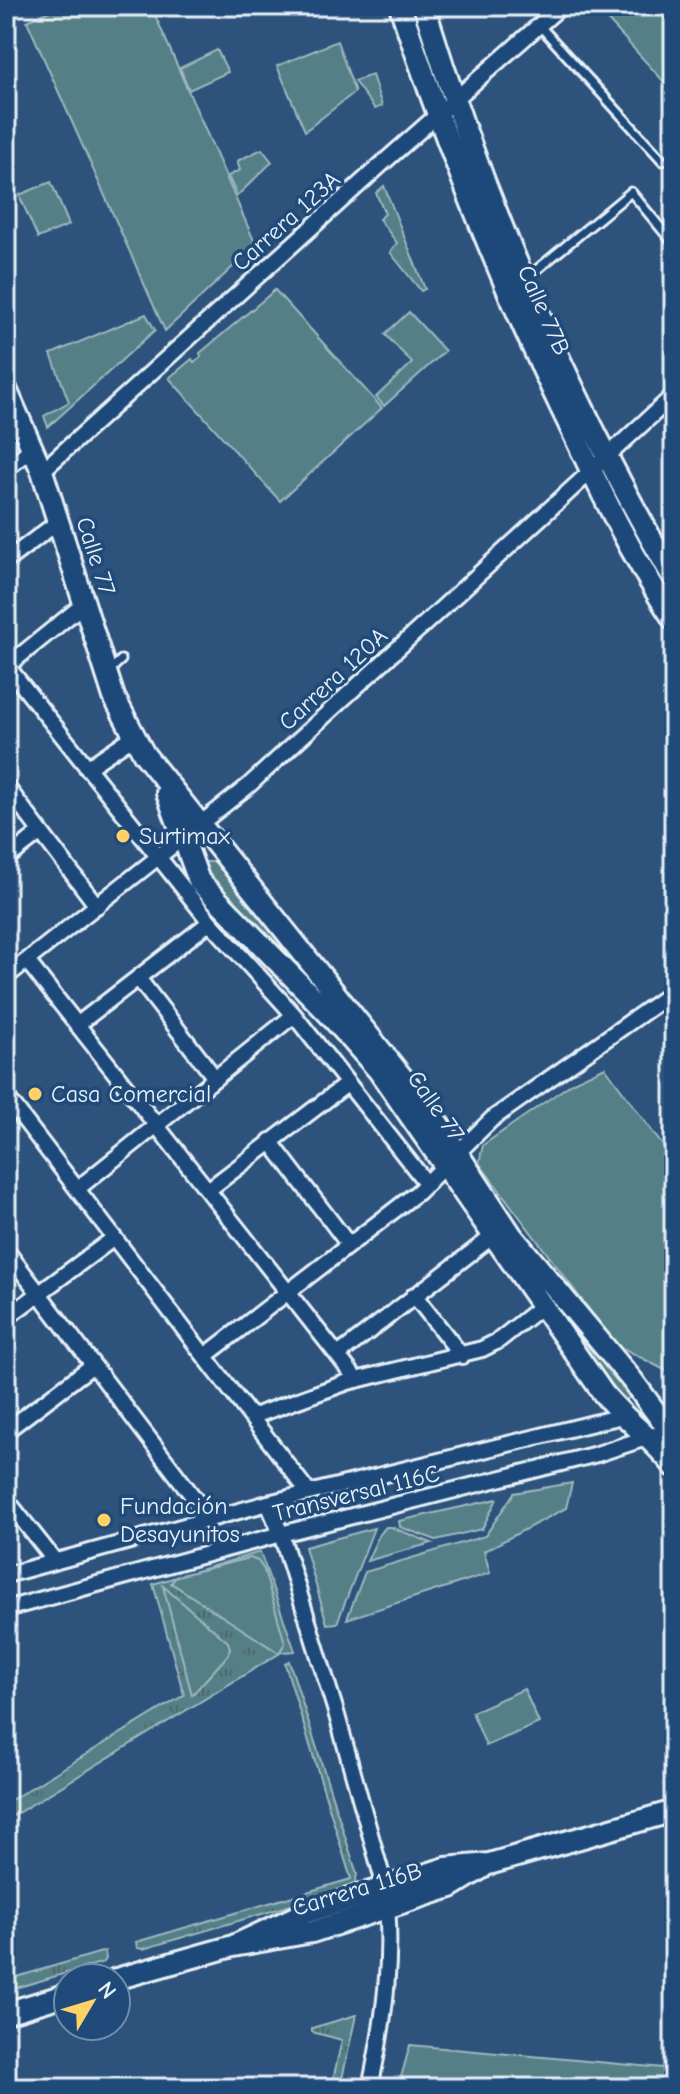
<svg xmlns="http://www.w3.org/2000/svg" width="680" height="2094" font-family="'Comic Neue',sans-serif">
<defs>
<pattern id="grass-tufts" width="24" height="20" patternUnits="userSpaceOnUse" patternTransform="scale(2)"><rect width="24" height="20" fill="#557f86"/><path d="M3 7l-1-3M5 7V3M7 7l1-3M15 17l-1-3M17 17v-4M19 17l1-3" fill="none" stroke="#4e666b"/></pattern>
</defs>
<rect width="100%" height="100%" fill="#2d527c"/>
<filter id="ink" filterUnits="userSpaceOnUse"><feTurbulence type="fractalNoise" baseFrequency=".0125" numOctaves="2"/><feDisplacementMap in="SourceGraphic" scale="16" xChannelSelector="R" yChannelSelector="G"/><feConvolveMatrix kernelMatrix="1 2 1 2 8 2 1 2 1" color-interpolation-filters="sRGB"/></filter>
<g filter="url(#ink)">
<!-- grass -->
<path fill="url(#grass-tufts)" stroke="#9eb8bf" stroke-width="2" d="M206,862h9l8,3 135,168 -142,-138 -15,-28z
M540,1286l93,109 -13,9z
M260,1552l35,99 -13,1 -276,168v-17l178,-108 -31,-111z
M289,1661l68,213 -2,9 -9,6 -203,60 -6,-1 -1,-6 215,-63 -66,-215z
M105,1951l1,8 -2,3 -98,29v-11z
M356,2015l-16,73h-9l11,-48 -30,-8v-4z"/>
<!-- park -->
<path fill="#557f86" stroke="#9eb8bf" stroke-width="2" d="M60,6h91l105,239 -91,86 -138,-310z
M595,6h79v87z
M337,41l18,51 -50,39 -28,-65z
M217,50l11,22 -39,18 -9,-22z
M372,75l10,31 -7,3 -21,-28z
M262,149l10,13 -35,34 -9,-20 12,-6 -3,-9z
M51,182l18,43 -31,13 -19,-43z
M384,186l41,103 -4,2 -31,-39 7,-9 -18,-24 6,-5 -9,-21z
M275,290l107,118 -102,93 -111,-123 23,-19 2,3 7,-5 -1,-4z
M409,312l36,39 -61,55 -8,-9 36,-34 -27,-29z
M146,314l9,16 -107,97 -4,-11 25,-14 -18,-48z
M605,1067l69,94v214l-59,-31 -136,-181 4,-18 92,-64z
M572,1483l-6,25 -82,43 6,22 -143,46 18,-47 120,-36 29,-43z
M497,1499l-15,30 -46,11 -36,-13 -1,-6z
M386,1527h5l41,16 -65,18 12,-26z
M374,1528l-37,95 -10,1 -22,-77z
M250,1558l8,3 6,9 21,73 -6,10 -108,-70 6,-7z
M163,1586l65,56 2,6 -2,7 -36,40z
M524,1689l15,34 -53,23 -14,-34z
M410,2045l264,24v19h-276z"/>
<g fill="none" stroke-linecap="round" stroke-linejoin="round">
<!-- lane casing -->
<g stroke="#e8f1f8" stroke-width="13">
<path id="lane" d="M539,25l124,136
M528,277l103,-85 43,52
M108,672l13,-12"/>
</g>
<!-- street casing -->
<g stroke="#e8f1f8" stroke-width="20">
<path id="street" d="M6,469l25,-20
M42,471l342,-309 177,-156
M6,561l52,-39
M7,666l203,256 84,93 133,169
M6,667l78,-63
M87,768l47,-32
M6,786l91,120
M6,859l35,-27
M27,961l330,419
M6,977l241,-190 427,-392
M138,978l77,100
M77,1025l133,-103
M6,1096l303,397
M270,1141l79,104
M77,1189l217,-174
M208,1190l139,-106
M6,1250l204,269
M414,1295l48,61
M6,1318l108,-80
M338,1355l155,-119
M205,1356l213,-164 74,-73 182,-128
M251,1417l97,-35 134,-33 16,-8 44,-35
M6,1431l87,-66
M6,1499l49,62
M268,1503l13,31 55,178 49,175c9,68 -1,135 -15,201
M6,1575l262,-72 354,-87
M6,1609l275,-75 316,-80 58,-19"/>
</g>
<!-- secondary casing -->
<g stroke="#e8f1f8" stroke-width="26">
<path id="secondary" d="M400,6c48,143 102,281 168,416 32,68 64,135 106,198
M424,6c61,199 146,393 250,573
M6,389l36,82 72,226 30,57 289,362 79,120 120,144 42,57
M167,793l32,88 129,132 51,58 224,322c22,27 50,46 71,73
M233,1946l69,-32 144,-46 43,-4 185,-53
M116,1979l117,-33 79,-14 139,-45 31,-19
M6,2013l62,-19"/>
</g>
<!-- lane -->
<use href="#lane" stroke="#1f4a7a" stroke-width="7"/>
<!-- street -->
<use href="#street" stroke="#1f4a7a" stroke-width="14"/>
<!-- secondary -->
<use href="#secondary" stroke="#1f4a7a" stroke-width="20"/>
</g>
</g>
<!-- markers -->
<g fill="#ffd166" stroke="#1f4a7a" stroke-width="3">
<circle cx="123" cy="836" r="8"/>
<circle cx="35" cy="1094" r="8"/>
<circle cx="104" cy="1520" r="8"/>
</g>
<g text-anchor="middle" dominant-baseline="central" stroke-width="7" stroke-linejoin="round" paint-order="stroke">
<!-- street labels -->
<g font-size="24" fill="#e8f1f8" stroke="#1f4a7a">
<text transform="translate(286 221) rotate(-42)">Carrera 123A</text>
<text transform="translate(544 310) rotate(66)">Calle 77B</text>
<text transform="translate(96 556) rotate(72)">Calle 77</text>
<text transform="translate(333 679) rotate(-43)">Carrera 120A</text>
<text transform="translate(436 1106) rotate(55)">Calle 77</text>
<text transform="translate(356 1493) rotate(-14)">Transversal 116C</text>
<text transform="translate(357 1889) rotate(-17)">Carrera 116B</text>
</g>
<!-- poi labels -->
<g font-size="24" fill="#e8f1f8" stroke="#1f4a7a" text-anchor="start">
<text x="139" y="836">Surtimax</text>
<text x="51" y="1094">Casa Comercial</text>
<text x="120" y="1506">Fundación<tspan x="120" dy="28">Desayunitos</tspan></text>
</g>
</g>
<!-- margin -->
<rect width="680" height="2094" fill="none" stroke="#1f4a7a" stroke-width="32"/>
<rect x="16" y="16" width="648" height="2062" fill="none" stroke="#e8f1f8" stroke-width="3" filter="url(#ink)"/>
<!-- north arrow -->
<g transform="translate(92 2002) rotate(52)"><circle r="38" fill="#1f4a7a" stroke="#6f8dac" stroke-width="2"/>
<path d="M0-6L14 30L0 20L-14 30Z" fill="#ffd166"/>
<text y="-12" font-size="22" font-weight="bold" text-anchor="middle" fill="#e8f1f8">N</text>
</g>
</svg>
